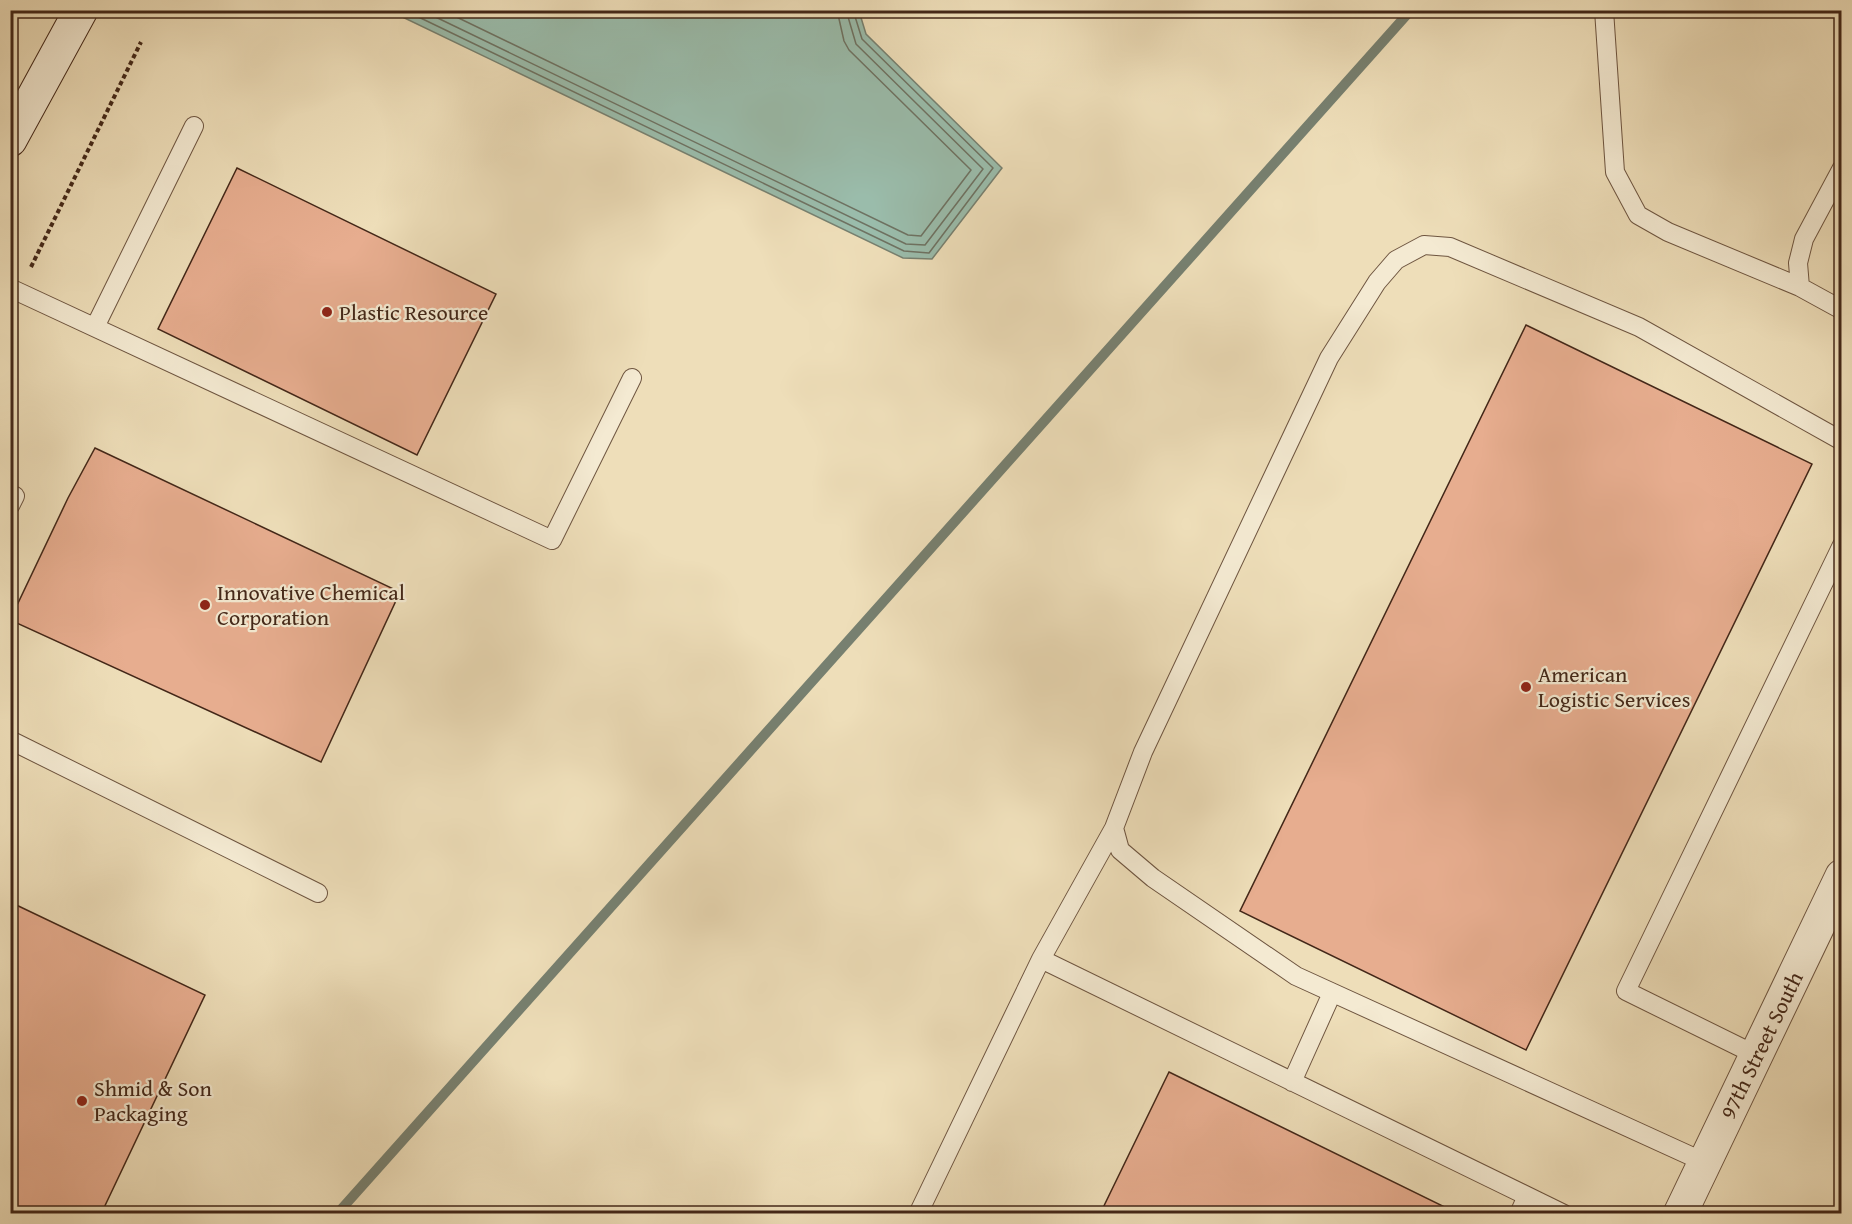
<svg xmlns="http://www.w3.org/2000/svg" width="1852" height="1224" font-family="'Gentium Book Plus',serif">
<rect width="100%" height="100%" fill="#eedeb9"/>
<filter id="stains"><feTurbulence type="fractalNoise" baseFrequency=".00333" numOctaves="4"/><feColorMatrix values="0 0 0 0 .2 0 0 0 0 .09 0 0 0 0 .02 0 0 0 .5 -.17"/></filter>
<radialGradient id="worn" r=".72"><stop offset=".6" stop-color="#630" stop-opacity="0"/><stop offset="1" stop-color="#630" stop-opacity=".3"/></radialGradient>
<!-- water -->
<path fill="#9abcab" stroke="#778070" stroke-width="1.5" d="M390,11h469l7,23 136,134 -70,91 -29,-1z"/>
<g fill="none" stroke-linecap="round" stroke-linejoin="round">
<!-- shore -->
<path stroke="#6e7262" stroke-width="1.5" d="M404,10l500,241 25,2 64,-85 -131,-129 -9,-29
M421,10l485,234 19,1 58,-76 -127,-125 -10,-34
M442,10l466,225 13,1 50,-66 -122,-120 -5,-9 -7,-31"/>
<!-- stream -->
<path stroke="#778070" stroke-width="10" d="M337,1214l1074,-1204"/>
</g>
<!-- building -->
<path fill="#e7ad8f" stroke="#432718" stroke-width="1.5" d="M237,168l259,126 -79,161 -259,-126z
M1526,325l286,139 -286,586 -286,-139z
M95,448l305,144 -79,170 -311,-142 58,-122z
M10,902l195,93 -104,219h-77l-14,-7z
M1169,1072l286,140 -1,2h-354z"/>
<g fill="none" stroke-linecap="round" stroke-linejoin="round">
<!-- lane casing -->
<g stroke="#6e5540" stroke-width="20">
<path id="lane" d="M1604,10l11,162 23,43 30,17 132,55
M1842,168l-38,71 -6,24 2,24 42,23
M10,288l542,252 80,-162
M95,327l99,-201
M10,506l5,-10
M10,740l308,153
M1041,959l73,-131
M1756,1055l-130,-64 216,-446
M1292,1082l40,-89
M1704,1162l-408,-186 -143,-98 -33,-28 -6,-22 29,-76 186,-394 48,-76 19,-22 28,-15 26,2 189,80 203,114
M918,1214l123,-255 523,255
M1519,1214l8,-18"/>
</g>
<!-- street casing -->
<g stroke="#6e5540" stroke-width="35">
<path id="street" d="M1680,1214l162,-338"/>
</g>
<!-- secondary casing -->
<g stroke="#432718" stroke-width="35">
<path id="secondary" d="M10,140l71,-130"/>
</g>
<!-- path -->
<path stroke="#432718" stroke-width="4" stroke-dasharray="4.5 3" stroke-linecap="butt" d="M10,19l5,-9
M31,267l110,-225"/>
<!-- lane -->
<use href="#lane" stroke="#f4ead2" stroke-width="18"/>
<!-- street -->
<use href="#street" stroke="#f4ead2" stroke-width="33"/>
<!-- secondary -->
<use href="#secondary" stroke="#f4ead2" stroke-width="33"/>
</g>
<!-- markers -->
<g fill="#8f2418" stroke="#f4ead2" stroke-width="2">
<circle cx="327" cy="312" r="6"/>
<circle cx="205" cy="605" r="6"/>
<circle cx="1526" cy="687" r="6"/>
<circle cx="82" cy="1101" r="6"/>
</g>
<g text-anchor="middle" dominant-baseline="central" stroke-width="4.5" stroke-linejoin="round" paint-order="stroke">
<!-- poi labels -->
<g font-size="22" fill="#432718" stroke="#f4ead2" text-anchor="start">
<text x="339" y="312">Plastic Resource</text>
<text x="217" y="592">Innovative Chemical<tspan x="217" dy="25">Corporation</tspan></text>
<text x="1538" y="674">American<tspan x="1538" dy="25">Logistic Services</tspan></text>
<text x="94" y="1088">Shmid &amp; Son<tspan x="94" dy="25">Packaging</tspan></text>
</g>
<!-- street labels -->
<g font-size="22" fill="#432718" stroke="#f4ead2">
<text transform="translate(1761 1045) rotate(-64)">97th Street South</text>
</g>
</g>
<!-- margin -->
<rect width="1852" height="1224" fill="none" stroke="#eedeb9" stroke-width="36"/>
<rect x="12" y="12" width="1828" height="1200" fill="none" stroke="#432718" stroke-width="3"/>
<rect x="18" y="18" width="1816" height="1188" fill="none" stroke="#432718" stroke-width="1.5"/>
<rect width="100%" height="100%" filter="url(#stains)"/>
<rect width="100%" height="100%" fill="url(#worn)"/>
</svg>
